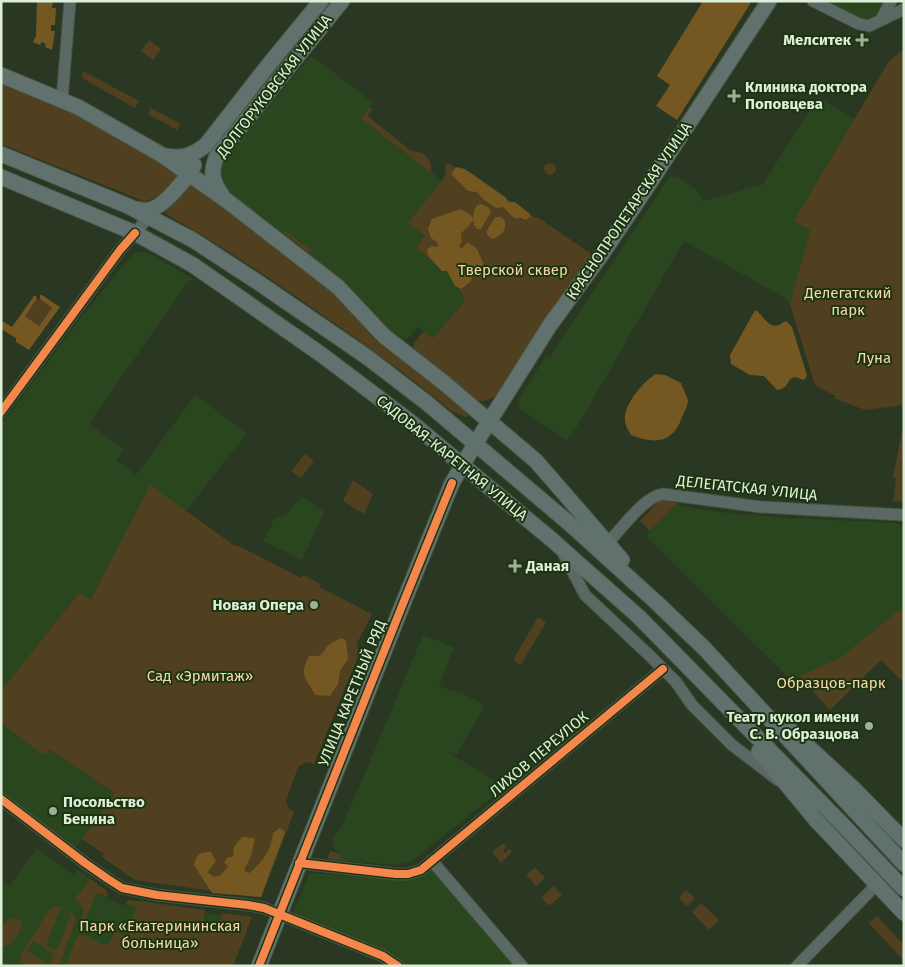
<svg xmlns="http://www.w3.org/2000/svg" width="905" height="967" font-family="'Fira Sans',sans-serif">
<rect width="100%" height="100%" fill="#2a3723"/>
<!-- built -->
<path fill="#2a461e" d="M822,1h74l-3,6 -23,12 -7,1z
M310,57h4l59,46 -11,13 80,65 -17,56 -8,11 36,28 12,25 -32,37 -15,-11 -11,12 -6,1 -14,-11 -16,-16 -23,-28 -127,-99 -4,-20 35,-43 15,-15z
M818,97l37,22 -60,102 15,9 -20,74 -7,-7 -99,-56 -107,186 -10,13 -47,-31 -2,-9 28,-44 3,2 121,-182 2,2 2,-3 22,14 7,12 60,-17z
M137,252l11,1 47,27h-4l-4,3 -98,141 35,25 -8,11 20,15 59,-80 52,38 -61,78 -36,-26 -59,114 -12,-6 -78,98v-266l82,-110 48,-59z
M302,496l22,16 -22,48 -39,-19 12,-23 11,-4z
M678,504l2,2 60,9 1,-1 47,4 108,5 8,2v84l-6,2 -58,47 -49,22 -145,-144z
M423,635l31,12 -15,39 25,8 21,12 -29,49 -4,-3 -1,2 54,33 -93,74 -16,4 -51,-4v-1l-6,-1 1,-6 -7,-5v-8l1,-5 7,-7 22,-50z
M1,723l42,32 6,-6 66,44 -41,57 -73,-55z
M37,848l36,27 5,-5 21,15 -3,8 28,13 1,-3 12,4 2,-7 66,10v3l16,2 1,-2 30,4 -19,49h-232v-86l8,6z
M431,868l84,98h-110l-6,-5 -102,-46 -3,-3 14,-36 3,-3 96,7 10,-2z"/>
<!-- green -->
<path fill="#504020" fill-rule="evenodd" d="M149,40l12,9 -8,11 -12,-9z
M904,49v356l-39,5 -31,-12 1,-2 -20,-11 -25,-81 20,-74 -16,-9 95,-160z
M83,71l56,30 -4,7 -53,-30z
M1,82l61,24 95,54 21,16c-10,9 -20,24 -34,25l-143,-57z
M370,107l2,2 -4,7 43,35c13,-1 23,10 20,22l-70,-55z
M151,108l30,16 -4,6 -29,-16z
M544 169a6 6 0 1 1 12 0a6 6 0 1 1-12 0Z
M446,164h4l86,54 1,-1 53,36 1,4 -37,53 -8,7 -48,75c-5,7 -14,11 -22,8l-63,-52 1,-5 10,-12 9,7 32,-37 -12,-25 -37,-28 9,-12 -17,-13 34,-42 3,-7z
M191,184h2l141,109 70,66 67,55 -5,3 -13,-5c-48,-39 -98,-75 -149,-110 -45,-31 -90,-61 -138,-88v-3z
M284,230l27,20 1,2 -3,1 -25,-20z
M37,299h3l12,9 -13,18 -14,-10z
M904,420v82l-11,-1 3,-23h-3z
M305,454l9,7 -13,17 -10,-7z
M353,480l20,14 -9,20 -21,-13z
M150,485l85,61h4l62,32 2,-3 17,9 -1,3 53,27 -15,29 2,11 -45,110c-7,-3 -10,-2 -16,3l-12,34 3,8 5,3 -33,86 -126,-18 -33,-23 2,-3 -22,-15 33,-46 -66,-44 -6,6 -42,-32v-32l78,-98 12,6z
M661,499l17,4 -28,28 -10,-10z
M904,609v74l-23,-23 -51,50 -31,-34 41,-18 58,-47z
M538,617l8,5 -25,43 -8,-5z
M503,843l4,4 -4,3 2,3 4,-4 3,3 -11,11 -9,-11z
M330,851l10,3v5l5,1v1l-16,-2 -1,-3z
M535,867l10,11 -9,8 -10,-11z
M90,879l16,11 2,5v2l-12,-4 -11,28 11,5 -7,4 -6,-2c-4,-14 7,-16 -8,-29z
M554,886l8,9 -13,11 -8,-9z
M686,890l9,8 -8,8 -8,-8z
M129,900l76,10 -2,14 14,2 1,-6h3l1,-7 30,4 -19,49h-167l11,-30c13,-5 19,11 32,8l6,-12 11,4 11,-29 -12,-4z
M701,903l18,17 -10,10 -17,-18z
M56,906l17,8 3,6 -17,46h-34l-5,-5 1,-7 28,-44zM60,909l11,5 -14,36 -11,-4zM34,941l20,13 -6,10 -21,-14z
M877,916l27,29v16l-35,-38z
M12,918l6,1 4,6c-4,11 -10,20 -21,23v-22z"/>
<!-- forest -->
<path fill="#745721" d="M37,1h19l-3,1 -1,6h4l-1,17h-4v6h4l-3,19 -7,-3 1,-3 -4,-2 -2,3 -7,-3 3,-6z
M703,1h49l-75,119 -21,-14 14,-21 -13,-9z
M456,167l9,2 40,28 4,5h6l15,12v3l-5,3 -3,-2h-8l-11,-11 -7,1 -13,-9 -6,-7 -9,-1 -16,-16 1,-4z
M481,204l7,3 3,5 -10,17h-4l-3,-4 -1,-5 -4,6 -8,7 1,9 -3,4 2,3 6,-6h2l8,6 7,16 -3,4 -6,1 -5,12 -9,7 -6,-3 -8,-15h-5l-14,-15 -1,-7 6,-3 4,1 1,-4 -7,-5 -3,-9 4,-10 28,-10 11,6 2,4 1,-8 3,-6z
M495,217h6l4,4c1,10 -3,14 -12,18l-5,-3 -2,-4z
M40,295h2l18,12 -31,43 -13,-8v-4l-15,-9 1,-8 10,6 22,-31h2l1,3 -12,17 14,10 13,-18 -12,-9z
M755,310c8,4 13,19 24,15 2,-1 4,-3 7,-4l6,6 14,45 1,4 -3,4 -9,-3 -5,2c-3,6 -5,10 -13,11l-13,-14 -14,-1 -19,-11 -1,-9z
M656,374l9,1 16,8c2,6 7,14 7,19 -1,5 -4,11 -6,15 -9,27 -28,27 -51,18 -4,-6 -7,-12 -6,-19 1,-14 19,-35 31,-42z
M342,638l4,3 2,18 -8,12 -2,13 -8,12 -15,-1c-10,-19 -16,-19 -6,-39 18,1 11,-4 21,-12 3,-3 9,-4 12,-6z
M280,828l5,4 -24,65 -49,-4 -18,-28c3,-11 5,-13 17,-13l5,9 -9,11 7,5 7,-2 7,-8 -4,-5 4,-5h5l1,-10 8,-10 13,1 -4,18 -7,14 4,3 3,-1c14,-14 19,-20 22,-39z"/>
<g fill="none" stroke-linecap="round" stroke-linejoin="round">
<!-- minor casing -->
<g stroke="#485342" stroke-width="13">
<path id="minor" d="M813,1l46,23 10,2 35,-17
M881,20l10,-19
M62,100l8,-99
M1,412l119,-162 33,-38
M608,543c13,-14 37,-47 55,-49l98,13 143,8
M564,555l21,40 64,60 27,27 16,23 40,40 46,35
M1,799l84,64 23,16 14,9 35,7 91,10 16,3 119,48 15,10
M432,861l90,105
M299,863l97,11h12l13,-4 242,-201
M797,966l80,-82"/>
</g>
<!-- major casing -->
<g stroke="#485342" stroke-width="17">
<path id="major" d="M1,75l77,32 84,48 64,45 112,87 46,49 59,46 93,79 86,99
M1,154l127,52 65,34 66,43 108,74 60,46 143,121 87,79 47,45 200,216
M166,156c17,3 27,-1 40,-11l64,-82 51,-62
M1,177l134,56 58,32 129,90 90,68 139,116 88,78 204,208
M222,195c-10,-14 -12,-24 -5,-39l125,-155
M137,209c4,1 8,2 12,1 15,-3 38,-32 45,-45
M787,727l67,62 50,51
M759,751l57,69 88,93
M259,966l143,-360 50,-123 23,-39 75,-119 52,-71 41,-61 126,-192"/>
</g>
<!-- minor -->
<use href="#minor" stroke="#5b6964" stroke-width="11"/>
<!-- major -->
<use href="#major" stroke="#60716e" stroke-width="15"/>
<!-- major-bridge casing -->
<g stroke="#485342" stroke-width="17" stroke-linecap="butt">
<path id="major-bridge" d="M843,825l61,64"/>
</g>
<!-- major-bridge -->
<use href="#major-bridge" stroke="#60716e" stroke-width="15"/>
<!-- cycleway casing -->
<g stroke="#1c3510" stroke-width="11">
<path id="cycleway" d="M1,412l119,-162 15,-17
M1,799l84,64 23,16 14,9 35,7 91,10 16,3 119,48 15,10
M299,863l97,11h12l13,-4 242,-201
M259,966l143,-360 50,-123"/>
</g>
<!-- cycleway -->
<use href="#cycleway" stroke="#f5874c" stroke-width="8"/>
</g>
<!-- markers -->
<g fill="#9faf99" stroke="#1c3510" stroke-width="2">
<path d="M859.5 32.5h5v5h5v5h-5v5h-5v-5h-5v-5h5z"/>
<path d="M731.5 88.5h5v5h5v5h-5v5h-5v-5h-5v-5h5z"/>
<path d="M512.5 558.5h5v5h5v5h-5v5h-5v-5h-5v-5h5z"/>
<circle cx="314" cy="605" r="5"/>
<circle cx="869" cy="726" r="5"/>
<circle cx="53" cy="811" r="5"/>
</g>
<g text-anchor="middle" dominant-baseline="central" stroke-width="4" stroke-linejoin="round" paint-order="stroke">
<!-- poi labels -->
<g font-size="15" font-weight="bold" fill="#deefd9" stroke="#1c3510" text-anchor="end">
<text x="851" y="40">Мелситек</text>
<text x="745" y="87" text-anchor="start">Клиника доктора<tspan x="745" dy="17">Поповцева</tspan></text>
<text x="526" y="566" text-anchor="start">Даная</text>
<text x="304" y="605">Новая Опера</text>
<text x="859" y="717">Театр кукол имени<tspan x="859" dy="17">С. В. Образцова</tspan></text>
<text x="63" y="802" text-anchor="start">Посольство<tspan x="63" dy="17">Бенина</tspan></text>
</g>
<!-- street labels -->
<g font-size="15" fill="#deefd9" stroke="#1c3510">
<text transform="translate(274 86) rotate(-52)">ДОЛГОРУКОВСКАЯ УЛИЦА</text>
<text transform="translate(629 211) rotate(-56)">КРАСНОПРОЛЕТАРСКАЯ УЛИЦА</text>
<text transform="translate(452 458) rotate(39)">САДОВАЯ-КАРЕТНАЯ УЛИЦА</text>
<text transform="translate(747 488) rotate(6)">ДЕЛЕГАТСКАЯ УЛИЦА</text>
<text transform="translate(352 693) rotate(-68)">УЛИЦА КАРЕТНЫЙ РЯД</text>
<text transform="translate(539 754) rotate(-40)">ЛИХОВ ПЕРЕУЛОК</text>
</g>
<!-- park labels -->
<g font-size="15" fill="#f7d7a9" stroke="#1c3510">
<text x="513" y="270">Тверской сквер</text>
<text x="848" y="293">Делегатский<tspan x="848" dy="17">парк</tspan></text>
<text x="874" y="358">Луна</text>
<text x="200" y="676">Сад «Эрмитаж»</text>
<text x="831" y="683">Образцов-парк</text>
<text x="160" y="926">Парк «Екатерининская<tspan x="160" dy="17">больница»</tspan></text>
</g>
</g>
<!-- border -->
<rect width="905" height="967" fill="none" stroke="#deefd9" stroke-width="5"/>
</svg>
